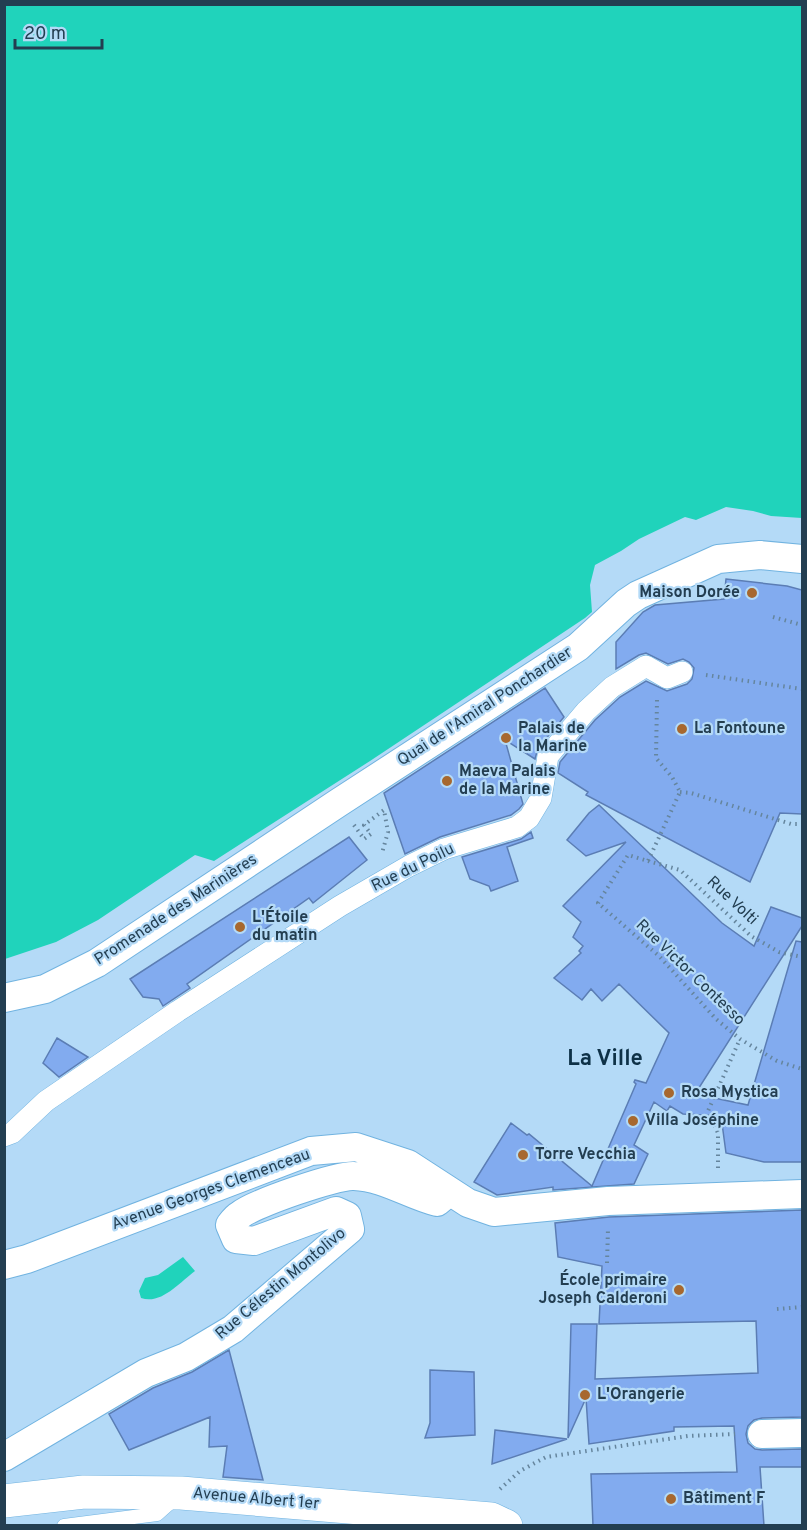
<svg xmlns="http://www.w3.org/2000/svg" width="807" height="1530" font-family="Overpass,sans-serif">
<rect width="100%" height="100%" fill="#b4daf7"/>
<!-- water -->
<path fill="#20d3bb" d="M5,4l797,1v513l-31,-2 -18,-5 -27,-4 -30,13 -11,-3 -46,22 -18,12 -26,14 -5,20 2,27 -7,6 -215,143 -156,100 -19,-6 -97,65 -42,22 -51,17z
M183,1257l12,14c-16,12 -34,34 -54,27l-2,-7 6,-13 13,-3z"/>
<!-- building -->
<path fill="#82abef" stroke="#5b7db4" stroke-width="1.5" d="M726,579l61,7 15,4v224l-22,-1 -30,69 -164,-87 2,-3 -30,-19 2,-11 35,-42 25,-23 26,-16 21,10 20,-7 5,-5 2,-11 -5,-6 -6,-3 -15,5 -22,-11 -7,2 -23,14v-27l27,-30 12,-7 69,-6z
M545,688l19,29 -26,31 -3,11 -30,-19 18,64 -4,5 -8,6 -71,22 -35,17 -21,-61z
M599,805l123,118 32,23 17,-39 31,11v8l-107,168 53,11 48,-164 6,1v220h-38l-38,-9 -5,-37 -38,-2 -13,-8 -3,5 -13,-9 -20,43 14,9 -14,30 -81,6v-3l-56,8 -23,-13 37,-59 16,12 2,-1 63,52 44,-102 -2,-2 1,-2 11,3 23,-50 -50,-49 -17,17 -11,-12 -9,11 -28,-22 27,-25 -2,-2 4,-5 -10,-9 8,-15 -18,-16 63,-64 -40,14 -19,-16 22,-27z
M531,832l2,6 -26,9 11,34 -27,10 -2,-5 -19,-7 -8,-22 59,-18z
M349,837l18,23 -54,43 -4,-5 -122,86 3,4 -27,18 -4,-7 -16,-2 -13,-18z
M57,1038l31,19 -29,20 -16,-14z
M802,1210v207l-40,1 -8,2 -6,6 -2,8 2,9 7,6 7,1 40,-1v18h-42l4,59h-171l-2,-52 146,-2 -3,-46 -60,1v4l-85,13 -3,-46 -18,40 3,-114h26l-2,55 163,-6 -2,-52 -157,3 3,-58 -44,-9 -3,-34 54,-6z
M229,1350l34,130 -40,-3 4,-31 -18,1 1,-30 -81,33 -20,-36 44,-26 39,-16z
M430,1370l44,2 1,63 -50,3 5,-15z
M495,1430l72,9 -75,25z"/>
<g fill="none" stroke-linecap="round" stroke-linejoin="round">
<!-- service casing -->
<g stroke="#71b3e0" stroke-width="15">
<path id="service" d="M64,1526l93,-12 18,-16"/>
</g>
<!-- pedestrian casing -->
<g stroke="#71b3e0" stroke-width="22">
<path id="pedestrian" d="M4,1136l8,-3 34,-32 132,-90 162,-105 69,-40 35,-17 73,-22 12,-9 12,-20 7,-42 38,-45 26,-24 34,-21 21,12 15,-6"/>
</g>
<!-- minor casing -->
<g stroke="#71b3e0" stroke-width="30">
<path id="minor" d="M4,998l41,-9 52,-26 241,-160 240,-156 48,-44 12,-8 80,-36 42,-4 42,4
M4,1265l23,-6 284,-108 45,-4 52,17 60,39 26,9 114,-11 194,-7
M762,1434l40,-1
M4,1457l142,-84 40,-16 47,-28 117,-100 -3,-13 -11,-5 -82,30 -18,-2 -6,-14c3,-4 6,-8 10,-10 13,-11 96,-40 114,-39 30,1 55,19 83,26l12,-10"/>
</g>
<!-- secondary casing -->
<g stroke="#71b3e0" stroke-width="34">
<path id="secondary" d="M4,1501l80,-9 97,1 310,26 15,7"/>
</g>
<!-- path -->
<path stroke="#65859d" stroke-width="4" stroke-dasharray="1.5 4.5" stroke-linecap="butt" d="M773,617l29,8
M706,675l96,14
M657,700l-1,58 16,19 8,15 -32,69 -20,-6 -30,48 62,54 56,62 24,20 37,22 25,8
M680,792l11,1 100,31h11
M354,825l10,14 7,-5 -7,-9 20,-15 4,22 -6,21
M648,861l32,9 71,66 28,16 23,5
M718,1168v-35l-10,-22 32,-72
M607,1263l1,-34
M777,1309l25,-2
M500,1489l20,-18 26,-14 142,-21 47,-2"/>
<!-- service -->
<use href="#service" stroke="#fff" stroke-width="14"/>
<!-- pedestrian -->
<use href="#pedestrian" stroke="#fff" stroke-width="21"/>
<!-- minor -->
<use href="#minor" stroke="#fff" stroke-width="28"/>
<!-- secondary -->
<use href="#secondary" stroke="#fff" stroke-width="33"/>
</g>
<!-- markers -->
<g fill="#a7682f" stroke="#b4daf7" stroke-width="2">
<circle cx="752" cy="593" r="6"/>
<circle cx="682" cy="729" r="6"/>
<circle cx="506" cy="738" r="6"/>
<circle cx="447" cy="781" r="6"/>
<circle cx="240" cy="927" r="6"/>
<circle cx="669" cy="1093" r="6"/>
<circle cx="633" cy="1121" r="6"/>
<circle cx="523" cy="1155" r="6"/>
<circle cx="679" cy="1290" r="6"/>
<circle cx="585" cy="1395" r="6"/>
<circle cx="671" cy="1499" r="6"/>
</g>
<g text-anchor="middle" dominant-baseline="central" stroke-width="4.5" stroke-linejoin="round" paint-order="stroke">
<!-- poi labels -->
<g font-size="16" font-weight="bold" fill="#233e51" stroke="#b4daf7" text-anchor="start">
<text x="740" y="593" text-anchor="end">Maison Dorée</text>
<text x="518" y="729">Palais de<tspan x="518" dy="18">la Marine</tspan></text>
<text x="694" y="729">La Fontoune</text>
<text x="459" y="772">Maeva Palais<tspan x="459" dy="18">de la Marine</tspan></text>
<text x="252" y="918">L'Étoile<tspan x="252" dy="18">du matin</tspan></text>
<text x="681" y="1093">Rosa Mystica</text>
<text x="645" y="1121">Villa Joséphine</text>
<text x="535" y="1155">Torre Vecchia</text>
<text x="667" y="1281" text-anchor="end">École primaire<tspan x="667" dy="18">Joseph Calderoni</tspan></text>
<text x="597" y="1395">L'Orangerie</text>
<text x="683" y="1499">Bâtiment F</text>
</g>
<!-- street labels -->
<g font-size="16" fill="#233e51" stroke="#b4daf7">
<text transform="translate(485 707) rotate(-33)">Quai de l'Amiral Ponchardier</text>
<text transform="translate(413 868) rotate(-26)">Rue du Poilu</text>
<text transform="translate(732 901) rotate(43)">Rue Volti</text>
<text transform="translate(176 910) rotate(-33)">Promenade des Marinières</text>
<text transform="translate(690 973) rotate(44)">Rue Victor Contesso</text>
<text transform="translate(211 1190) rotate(-20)">Avenue Georges Clemenceau</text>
<text transform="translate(281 1284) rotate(-40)">Rue Célestin Montolivo</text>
<text transform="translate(256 1499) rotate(5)">Avenue Albert 1er</text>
</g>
<!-- district labels -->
<g font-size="22" font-weight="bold" fill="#0e3147" stroke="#b4daf7">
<text x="605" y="1059">La Ville</text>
</g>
</g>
<!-- border -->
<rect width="807" height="1530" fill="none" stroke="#233e51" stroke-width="12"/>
<!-- scale -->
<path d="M15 39v9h87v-9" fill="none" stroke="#233e51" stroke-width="3"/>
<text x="24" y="39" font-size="18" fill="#233e51" stroke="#b4daf7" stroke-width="4.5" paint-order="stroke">20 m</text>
</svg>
